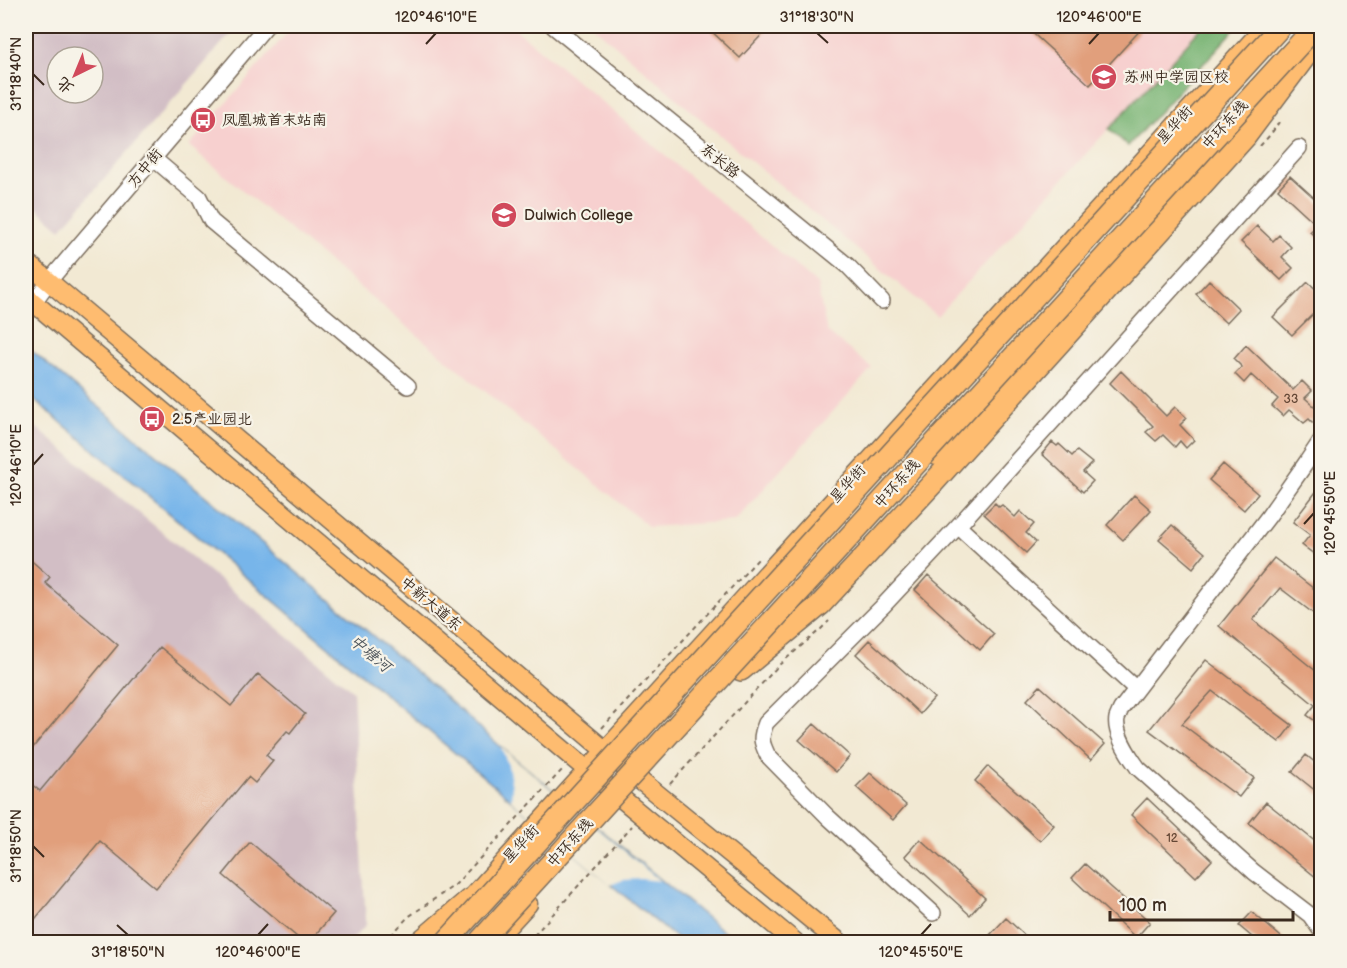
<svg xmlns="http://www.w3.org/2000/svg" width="1347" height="968" font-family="'Balsamiq Sans','LXGW WenKai TC',sans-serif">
<rect width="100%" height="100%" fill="#f7f3e8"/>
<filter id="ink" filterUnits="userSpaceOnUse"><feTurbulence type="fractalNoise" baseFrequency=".0167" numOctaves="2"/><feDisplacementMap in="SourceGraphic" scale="12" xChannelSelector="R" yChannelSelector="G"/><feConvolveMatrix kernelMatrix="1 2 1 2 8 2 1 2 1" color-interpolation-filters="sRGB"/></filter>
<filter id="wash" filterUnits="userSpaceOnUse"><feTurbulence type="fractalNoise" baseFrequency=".008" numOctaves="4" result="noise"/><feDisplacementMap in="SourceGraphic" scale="24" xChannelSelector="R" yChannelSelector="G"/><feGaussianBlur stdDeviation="1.35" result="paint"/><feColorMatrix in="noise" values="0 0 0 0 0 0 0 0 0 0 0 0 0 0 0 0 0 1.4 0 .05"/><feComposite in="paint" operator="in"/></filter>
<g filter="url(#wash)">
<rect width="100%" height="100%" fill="#f2e9d3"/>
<!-- built -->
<path fill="#f7d0cf" d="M293,26h219l305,258 10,48 45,36 -137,153 -86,6 -460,-381z
M593,26h610l-266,290 -241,-201z"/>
<!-- industrial -->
<path fill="#d2bec5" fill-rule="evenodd" d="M26,26h211l-176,203 -35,-30zM57,57h36v36h-36z
M26,419l327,272 13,234 -16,17h-324z"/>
<!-- forest -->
<path fill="#78b473" stroke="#5a6f48" stroke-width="1.5" d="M1203,26h35l-110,120 -19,-17z"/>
<!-- water -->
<path fill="#77b5ea" stroke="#597084" stroke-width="1.5" d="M26,346l407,340 68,61 235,195h-55l-88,-72 -82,-70 -485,-407z"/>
<!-- pier -->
<path fill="#f2e9d3" d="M501,747l159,134 -19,-2 -18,1 -13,5 -99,-85 1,-13 -4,-22z"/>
<g id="blocks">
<!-- building -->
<path fill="#e19f7b" d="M706,26h64l-30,32z
M1025,26h119l-54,59z
M1290,176l32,29v38l-12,-11 7,-7 -39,-36z
M1257,226l16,15 6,-6 12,12 -9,10 11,11 -12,12 -40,-38z
M1209,280l30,29 -13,14 -30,-29z
M1308,282l14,13v10l-30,30 -19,-18z
M1246,345l47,45 9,-9 10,10 -7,7 17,15 -9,10 -4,-4 -5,4 -15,-13 -6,6 -11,-10 6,-7 -27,-24 -7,8 -9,-9 7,-7 -8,-8z
M1121,371l45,45 9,-9 12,11 -7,7 14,15 -8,8 -6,-7 -5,6 -12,-12 -7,6 -10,-9 7,-6 -43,-43z
M1052,442l5,4 2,-2 13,12 5,-5 15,12 -9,9 10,9 -10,11 -41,-38z
M1223,464l35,30 -14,16 -35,-30z
M1322,484v76l-20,-15 8,-10 -17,-13z
M1134,495l17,15 -28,30 -16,-15z
M995,503l4,4 3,-2 13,12 5,-6 14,13 -8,9 10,9 -10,11 -42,-39z
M1172,525l33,28 -12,15 -34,-29z
M26,556l24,21 -5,6 73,62 -92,111z
M1274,558l48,37v25l-42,-32 -27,32 69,56v50l-15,-11 8,-10 -96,-79z
M928,575l66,59 -14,16 -65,-60z
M869,640l65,58 -14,16 -64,-60z
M160,647l71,59 27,-32 47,40 -15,19 -3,-2 -21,24 7,6 -18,22 -7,-6 -92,111 -56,-47 -74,89v-139l5,-7 9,7z
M1206,660l86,65 -13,17 -67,-51 -30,33 72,54 -15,19 -90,-67z
M1040,686l65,58 -14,16 -64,-60z
M814,724l36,32 -14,16 -37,-32z
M1306,755l16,13v28l-30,-24z
M988,766l66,59 -14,16 -65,-60z
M870,773l36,32 -13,15 -37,-33z
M1147,798l65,62 -16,17 -65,-62z
M1266,802l56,45v35l-73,-59z
M920,839l65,59 -15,17 -65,-59z
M250,842l84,71 -25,29h-6l-80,-67z
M1085,864l65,58 -14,16 -64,-60z
M1252,912l35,30h-29l-19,-16z
M1006,918l26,24h-34l-8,-7z"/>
</g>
</g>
<g filter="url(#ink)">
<use href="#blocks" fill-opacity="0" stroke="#7b6d5d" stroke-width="1.5"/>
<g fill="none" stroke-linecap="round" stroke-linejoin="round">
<!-- minor casing -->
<g stroke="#7b6d5d" stroke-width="18">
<path id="minor" d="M553,26l294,239 35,36
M153,158l46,39 12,24 197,165
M26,313l23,-32 217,-255
M1322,439l-16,24 -38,54 -147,192c-1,2 -3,7 -4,9 -3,15 13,39 21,50l116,104 56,43 12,17
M958,526l178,163
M933,913l-105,-96 -60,-61c-7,-14 -8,-18 -2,-33l116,-116 76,-81 341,-378"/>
</g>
<!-- major casing -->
<g stroke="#7b6d5d" stroke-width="21">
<path id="major" d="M26,262l614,518 199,162
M26,296l548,463 221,183
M937,456l322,-352
M461,909l805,-883
M493,942l35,-38"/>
</g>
<!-- highway casing -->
<g stroke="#7b6d5d" stroke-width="24">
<path id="highway" d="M741,670l79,-65 114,-123 311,-345 77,-103
M420,942l49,-42"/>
</g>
<!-- path -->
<path stroke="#7b6d5d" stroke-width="2" stroke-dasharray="4.5 4.5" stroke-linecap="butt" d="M1260,146l11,-12 8,-12
M602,728l157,-170
M670,784l109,-119 42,-36 8,-8
M385,942l23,-25 47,-32 108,-116
M528,942l104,-116"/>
<!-- minor -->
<use href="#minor" stroke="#fff" stroke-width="15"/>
<!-- major -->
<use href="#major" stroke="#febc70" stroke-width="18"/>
<!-- highway -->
<use href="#highway" stroke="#febc70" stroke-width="21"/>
<!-- highway-bridge casing -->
<g stroke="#7b6d5d" stroke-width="24" stroke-linecap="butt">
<path id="highway-bridge" d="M446,942l835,-916
M479,942l837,-916"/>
</g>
<!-- highway-bridge -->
<use href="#highway-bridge" stroke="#febc70" stroke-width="21"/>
</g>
</g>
<!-- ticks -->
<path fill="none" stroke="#3b2a1e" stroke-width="2" d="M817,33l11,10M426,44l10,-11M1089,44l10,-11M33,74l11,11M33,465l10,-11M1304,524l10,-11M33,846l11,11M117,925l11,10M258,935l10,-11M921,935l10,-11"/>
<!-- icons -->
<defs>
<g id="school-disc" transform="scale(1.35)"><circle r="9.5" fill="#d1495b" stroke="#f7f3e8"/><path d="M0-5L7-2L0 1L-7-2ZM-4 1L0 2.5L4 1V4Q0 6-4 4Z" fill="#fff"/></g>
<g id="bus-disc" transform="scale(1.35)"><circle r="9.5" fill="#d1495b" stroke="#f7f3e8"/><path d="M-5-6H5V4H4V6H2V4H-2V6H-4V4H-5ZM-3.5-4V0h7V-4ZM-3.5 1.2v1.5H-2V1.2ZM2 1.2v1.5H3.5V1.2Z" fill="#fff"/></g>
</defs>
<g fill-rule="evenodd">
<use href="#school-disc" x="1104" y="77"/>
<use href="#bus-disc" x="203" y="120"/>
<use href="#school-disc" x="504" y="215"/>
<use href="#bus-disc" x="152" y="419"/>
</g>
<g text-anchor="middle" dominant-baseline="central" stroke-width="4.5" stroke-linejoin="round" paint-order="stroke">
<!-- number labels -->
<g font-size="12" fill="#644735">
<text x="1291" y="399">33</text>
<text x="1172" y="838">12</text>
</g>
<!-- poi labels -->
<g font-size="15" fill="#3b2a1e" stroke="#f7f3e8" text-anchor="start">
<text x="1124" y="77">苏州中学园区校</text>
<text x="222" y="120">凤凰城首末站南</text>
<text x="524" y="215">Dulwich College</text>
<text x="172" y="419">2.5产业园北</text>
</g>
<!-- street labels -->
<g font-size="15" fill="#3b2a1e" stroke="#f7f3e8">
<text transform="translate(1175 125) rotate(-48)">星华街</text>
<text transform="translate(1225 125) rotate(-48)">中环东线</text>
<text transform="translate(720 161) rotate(39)">东长路</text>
<text transform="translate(145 168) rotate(-50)">方中街</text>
<text transform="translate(848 484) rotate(-48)">星华街</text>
<text transform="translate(897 484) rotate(-48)">中环东线</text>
<text transform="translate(431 604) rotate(40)">中新大道东</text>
<text transform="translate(570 843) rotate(-48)">中环东线</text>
<text transform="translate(521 844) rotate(-47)">星华街</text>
</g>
<!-- water labels -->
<g font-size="16" font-style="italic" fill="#4d545b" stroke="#f7f3e8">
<text transform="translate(370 654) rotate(40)">中塘河</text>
</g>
</g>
<!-- margin -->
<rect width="1347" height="968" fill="none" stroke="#f7f3e8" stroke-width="66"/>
<!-- north arrow -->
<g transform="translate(75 75) rotate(223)"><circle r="28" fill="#f7f3e8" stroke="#aca397" stroke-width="1.5"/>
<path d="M0-4.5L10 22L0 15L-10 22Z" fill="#d1495b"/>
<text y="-9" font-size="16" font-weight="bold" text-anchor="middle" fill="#3b2a1e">北</text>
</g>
<!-- scale -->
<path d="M1110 911v9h183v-9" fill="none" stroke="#3b2a1e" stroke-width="3"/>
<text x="1119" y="911" font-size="18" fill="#3b2a1e" stroke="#f7f3e8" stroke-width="4.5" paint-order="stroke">100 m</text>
<rect x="33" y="33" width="1281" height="902" fill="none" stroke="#3b2a1e" stroke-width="2"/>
<g font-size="15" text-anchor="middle" fill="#3b2a1e">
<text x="436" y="22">120°46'10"E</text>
<text x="817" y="22">31°18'30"N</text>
<text x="1099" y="22">120°46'00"E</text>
<text transform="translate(16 74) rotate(-90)" y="5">31°18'40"N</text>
<text transform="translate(16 465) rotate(-90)" y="5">120°46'10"E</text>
<text transform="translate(1330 513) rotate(-90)" y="5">120°45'50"E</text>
<text transform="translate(16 846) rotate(-90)" y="5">31°18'50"N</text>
<text x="128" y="957">31°18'50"N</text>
<text x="258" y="957">120°46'00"E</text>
<text x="921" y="957">120°45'50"E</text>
</g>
</svg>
